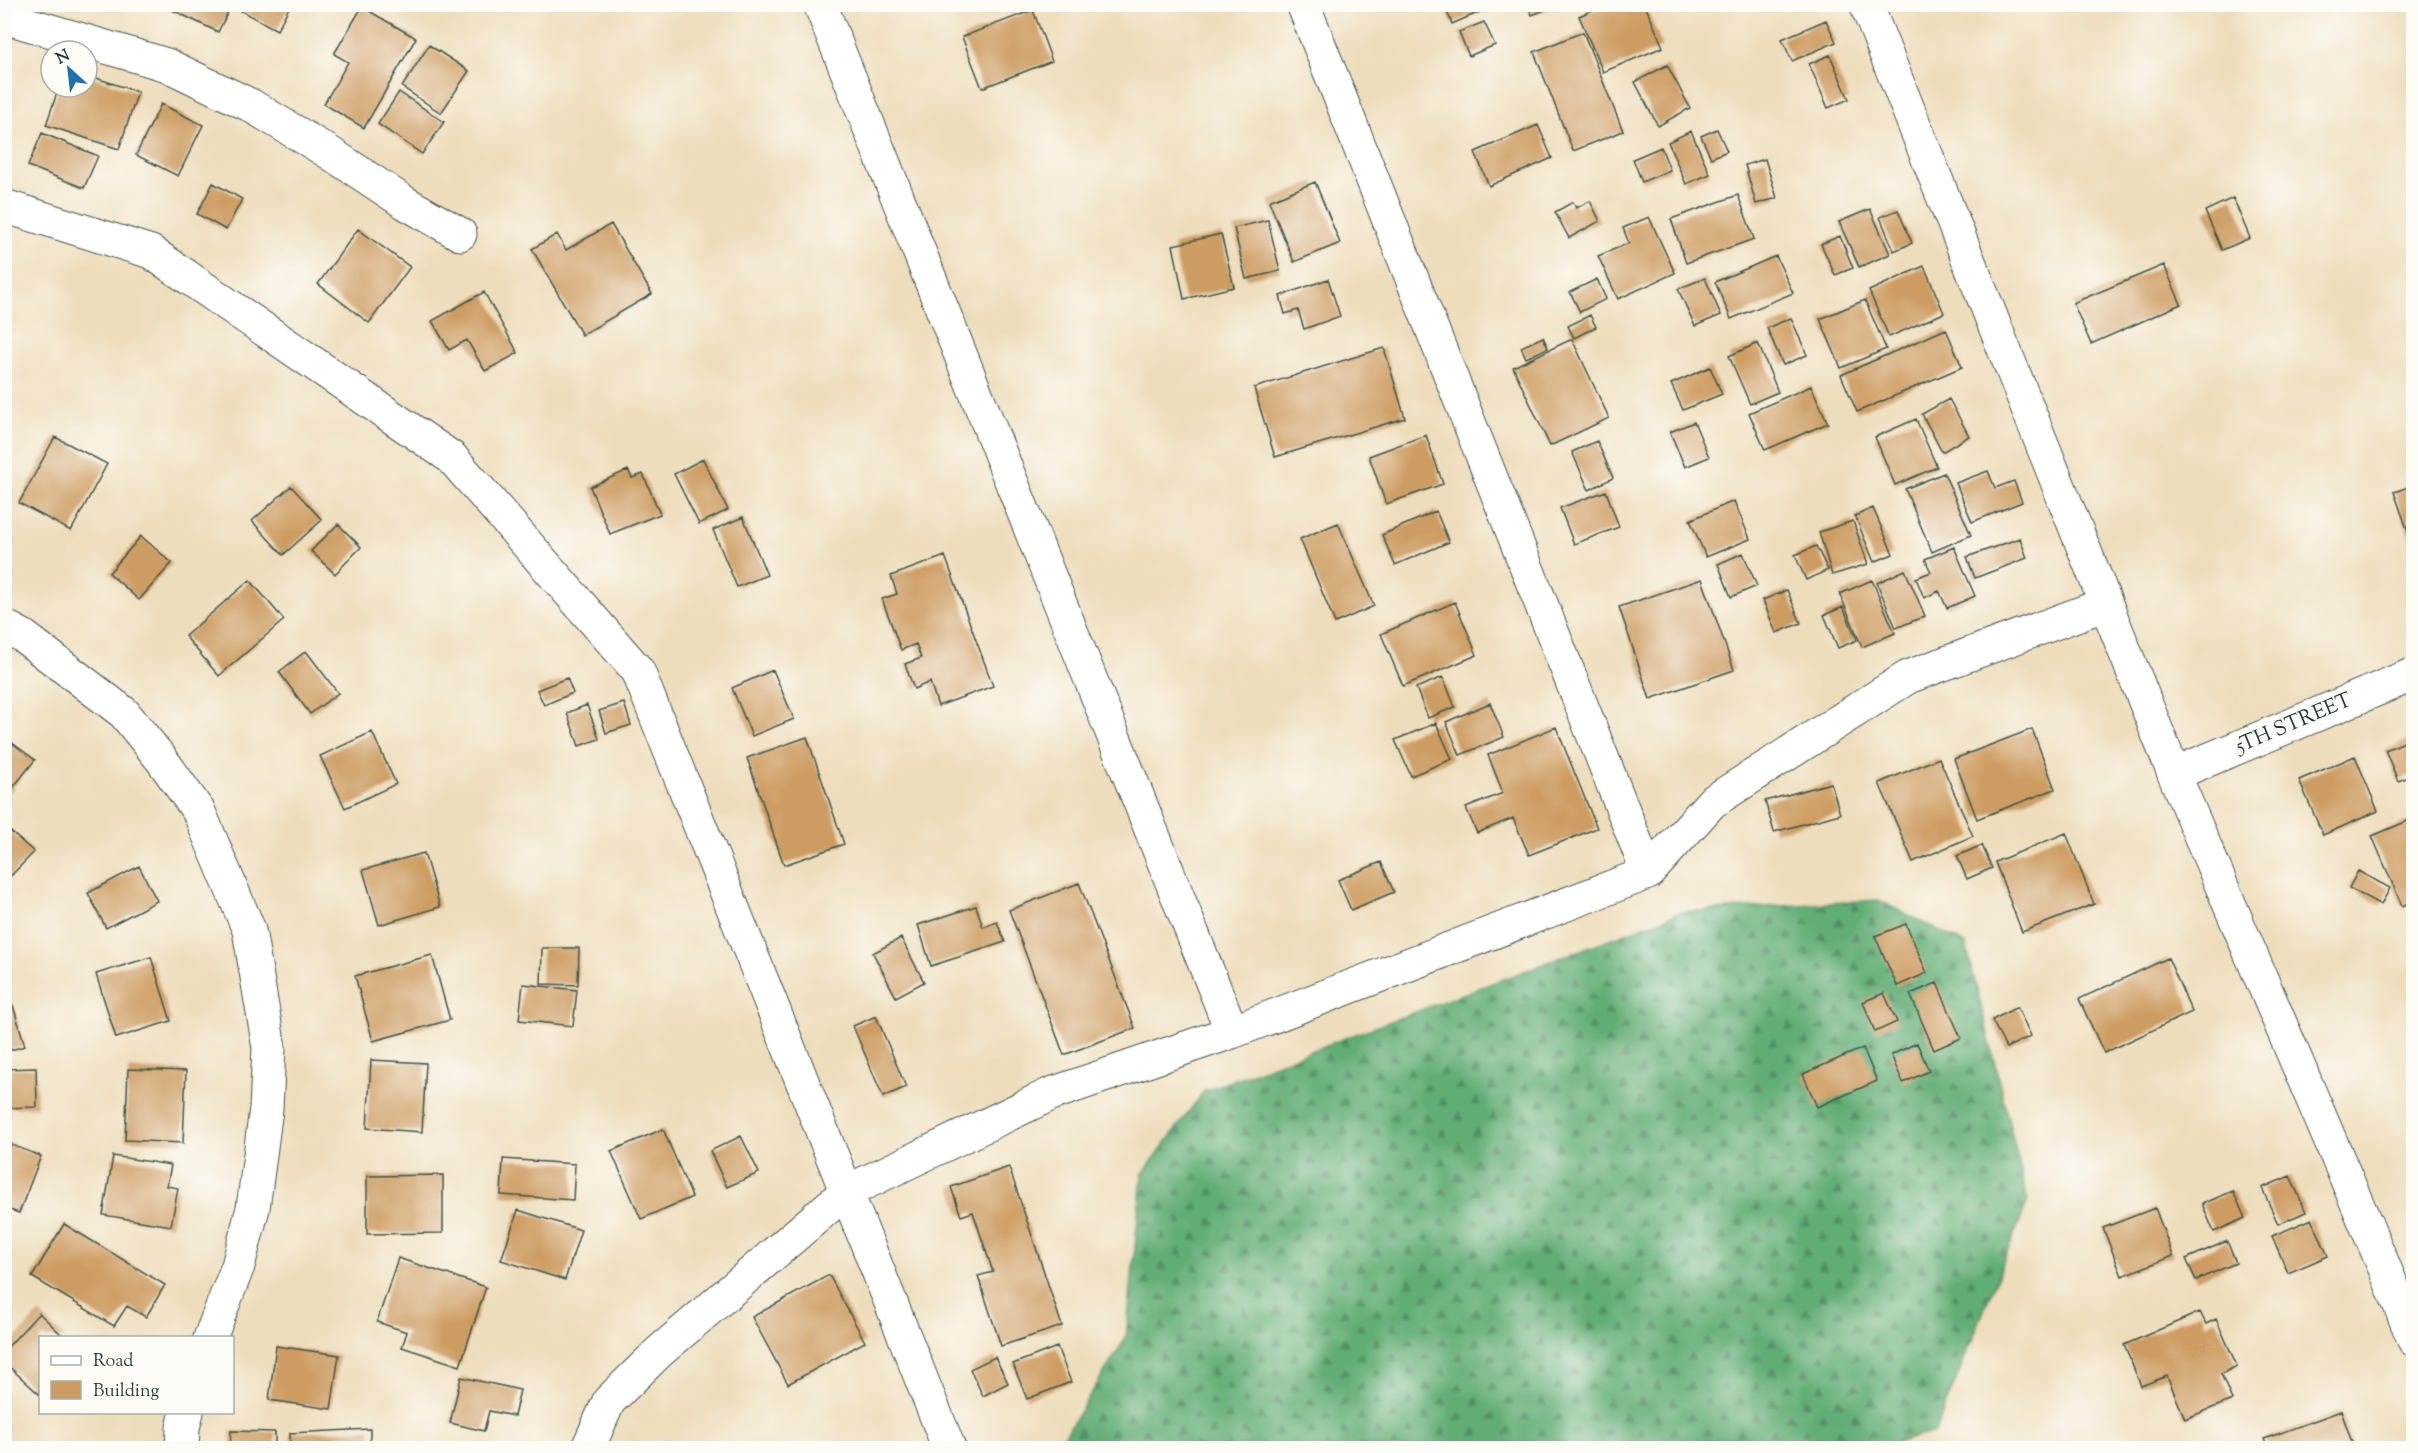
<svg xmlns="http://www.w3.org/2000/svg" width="2418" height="1453" font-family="'Sorts Mill Goudy',serif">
<defs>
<pattern id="forest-firs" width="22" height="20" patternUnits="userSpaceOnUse" patternTransform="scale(1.5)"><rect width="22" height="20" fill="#62ad76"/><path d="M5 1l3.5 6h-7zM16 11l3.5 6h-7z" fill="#508e62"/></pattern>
</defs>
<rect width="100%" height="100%" fill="#fdfcf7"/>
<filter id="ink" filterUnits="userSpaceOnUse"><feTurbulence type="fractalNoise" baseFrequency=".0167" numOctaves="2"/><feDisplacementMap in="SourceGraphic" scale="12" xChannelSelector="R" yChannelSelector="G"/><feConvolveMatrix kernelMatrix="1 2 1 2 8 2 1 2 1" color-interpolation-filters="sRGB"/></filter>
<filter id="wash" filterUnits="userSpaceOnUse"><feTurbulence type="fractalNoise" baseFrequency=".008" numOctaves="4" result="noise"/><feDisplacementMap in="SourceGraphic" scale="24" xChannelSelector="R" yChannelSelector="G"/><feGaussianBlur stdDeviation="1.35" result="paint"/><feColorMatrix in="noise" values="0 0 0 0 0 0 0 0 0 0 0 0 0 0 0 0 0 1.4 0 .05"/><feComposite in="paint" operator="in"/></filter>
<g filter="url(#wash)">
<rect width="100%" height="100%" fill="#eeddbc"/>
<!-- forest -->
<path fill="url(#forest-firs)" stroke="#407555" stroke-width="1.5" d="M1878,900l88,44 62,257 -93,231 -59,16h-819l69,-110 16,-163 62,-84 478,-179z"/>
<g id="blocks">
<!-- building -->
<path fill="#cd9c62" d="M160,4h72l-14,28z
M244,4h47l-14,26 -36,-19z
M1444,4h36l2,7 -30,13z
M1527,4h31v1l-26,10z
M1605,5h40l18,42 -60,25 -24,-56z
M362,7l54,31 -52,90 -40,-24 24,-42 -14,-8z
M1033,10l19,51 -70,27 -20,-51z
M1826,20l10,22 -44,19 -10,-22z
M1484,22l11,23 -26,11 -10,-24z
M1583,32l40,99 -50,20 -39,-99z
M429,45l40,26 -28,42 -39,-26z
M1830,55l19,44 -21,9 -19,-44z
M1667,65l23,43 -32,18 -23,-44z
M87,75l51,17 -19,57 -73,-24 13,-38h28z
M399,92l45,30 -22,32 -44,-30z
M161,104l42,21 -25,51 -42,-21z
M1538,125l14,33 -63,28 -14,-34z
M1717,129l10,22 -16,7 -10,-22z
M1691,131l19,43 -24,10 -18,-42z
M42,133l56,23 -14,32 -56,-22z
M1661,147l9,23 -28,12 -9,-23z
M1765,159l12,39 -21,6 -11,-39z
M1315,182l25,61 -46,19 -25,-61z
M213,183l29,16 -16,31 -29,-16z
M1738,195l16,44 -68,24 -15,-44z
M2233,198l17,40 -28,12 -17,-39z
M1590,201l10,20 -31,17 -14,-26 18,-10 3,6z
M1870,209l20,45 -31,13 -20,-45z
M1898,210l14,33 -18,8 -14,-34z
M1649,217l26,56 -57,26 -20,-43 31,-13 -6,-15z
M1268,220l12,51 -34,8 -12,-51z
M611,224l41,70 -70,41 -50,-86 25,-15 9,16z
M358,229l52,38 -41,56 -51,-39z
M1221,234l13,53 -50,12 -11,-54z
M1840,236l13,32 -18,7 -14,-31z
M1776,256l17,37 -62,26 -16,-37z
M2164,265l17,39 -90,40 -18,-41z
M1924,266l20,47 -55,24 -20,-46z
M1705,278l16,37 -26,11 -17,-37z
M1328,279l12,37 -36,13 -6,-19 -13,4 -5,-18z
M1597,279l9,20 -26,13 -10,-20z
M484,292l34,61 -33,18 -18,-31 -18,10 -17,-29z
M1865,300l21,49 -45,19 -21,-49z
M1590,315l6,12 -22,11 -6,-12z
M1791,318l16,37 -24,10 -16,-37z
M1946,329l16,38 -105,45 -16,-37z
M1543,337l5,11 -22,10 -5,-11z
M1572,339l37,79 -59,28 -37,-79z
M1758,343l20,49 -28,12 -21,-48z
M1384,348l21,70 -130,39 -21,-69z
M1710,367l12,27 -39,16 -12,-26z
M1811,386l17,37 -63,27 -16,-37z
M1949,399l20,37 -27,16 -20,-38z
M1916,419l21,48 -42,18 -20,-48z
M1694,422l15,35 -24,10 -15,-35z
M1426,435l17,49 -57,20 -17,-48z
M55,437l52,27 -36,67 -52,-28z
M1597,441l16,37 -24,12 -17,-38z
M703,459l25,51 -29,14 -25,-50z
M628,470l4,8 11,-4 17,40 -50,20 -20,-47z
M1988,471l7,17 19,-7 8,21 -50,20 -16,-39z
M1944,473l27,62 -39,17 -27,-63z
M2414,485v61h-1l-19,-54z
M291,486l31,34 -39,35 -31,-34z
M1606,491l13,36 -45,17 -14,-36z
M1734,501l16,38 -44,18 -16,-37z
M1873,508l20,46 -19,8 -19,-46z
M1436,511l13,31 -54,23 -13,-30z
M743,517l24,58 -30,12 -24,-57z
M1853,521l15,43 -36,11 -13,-43z
M1338,523l36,83 -39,17 -35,-84z
M338,524l23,23 -26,27 -24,-23z
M141,536l31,27 -33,37 -30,-27z
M2020,538l7,20 -52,20 -8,-21z
M1816,546l12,24 -22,10 -11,-25z
M1954,547l21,49 -28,12 -8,-17 -15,7 -8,-20 15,-6 -6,-13z
M1743,553l14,33 -26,11 -13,-33z
M945,556l48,130 -55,20 -8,-24 -16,7 -9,-25 16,-6 -5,-14 -15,6 -19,-51 15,-5 -6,-18z
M1905,570l20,46 -29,12 -19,-45z
M1702,579l32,91 -84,29 -31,-92z
M250,580l34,40 -65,56 -34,-40z
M1872,580l23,53 -33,14 -22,-53z
M1787,590l14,33 -25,10 -13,-33z
M1455,602l22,53 -74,31 -22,-52z
M1843,607l14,33 -19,8 -14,-33z
M306,651l32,42 -28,21 -31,-42z
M773,670l21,49 -42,17 -20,-48z
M1443,677l12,30 -27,11 -12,-30z
M567,678l6,15 -29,12 -7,-15z
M624,703l7,22 -25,8 -7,-22z
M1490,703l14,34 -44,18 -14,-33z
M587,705l12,34 -20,7 -12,-33z
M1436,723l16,36 -41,17 -16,-36z
M1556,727l41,101 -68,27 -16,-37 -36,15 -11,-25 37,-15 -15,-38z
M2032,729l23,60 -78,30 -23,-60z
M372,732l24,52 -51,24 -25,-52z
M4,737l31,23 -31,39z
M807,737l37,107 -60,21 -37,-107z
M2407,741l7,15v19l-16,6 -13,-31z
M2355,756l23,55 -55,24 -24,-55z
M1939,758l34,78 -60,26 -34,-79z
M1831,783l9,31 -66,18 -9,-31z
M2410,820l4,8v73l-12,5 -30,-70z
M4,826l30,26 -30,31z
M2066,833l28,71 -72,28 -27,-70z
M1982,845l10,23 -25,11 -10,-23z
M424,853l16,54 -61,18 -16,-55z
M1381,862l13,30 -43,18 -13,-30z
M139,866l18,35 -51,27 -18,-35z
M2358,871l32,17 -9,17 -32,-17z
M1079,883l56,145 -71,27 -55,-145z
M976,906l7,21 14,-5 8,20 -74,24 -13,-41z
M1906,924l21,49 -30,13 -22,-50z
M901,938l23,44 -28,15 -23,-44z
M542,948h37l-1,37 -37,-1z
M432,955l18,65 -77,21 -18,-65z
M151,957l20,64 -55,17 -20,-64z
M2168,958l24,54 -88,41 -25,-54z
M1937,983l24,55 -27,12 -24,-56z
M523,984l54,6 -4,36 -54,-6z
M1884,993l13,29 -22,10 -12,-30z
M13,1005l12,41 -21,6v-44z
M2017,1007l14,29 -25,12 -14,-28z
M876,1016l30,71 -23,10 -30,-71z
M1917,1043l12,28 -26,12 -12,-28z
M1863,1048l14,33 -60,26 -14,-33z
M371,1060l55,3 -4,69 -55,-4z
M36,1068l1,39 -33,1v-39z
M128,1069l58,2 -3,72 -58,-3z
M663,1129l29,68 -51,22 -30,-68z
M741,1136l18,37 -32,14 -17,-36z
M4,1142l37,14 -22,57 -15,-5z
M113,1156l58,9 -4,21 11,2 -7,38 -68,-11z
M503,1159l72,5 -2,36 -72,-5z
M1009,1167l53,159 -61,20 -23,-70 15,-4 -20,-60 -12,4 -10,-29z
M443,1175v58l-76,1v-58z
M2290,1176l16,36 -28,12 -16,-36z
M2233,1191l12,27 -31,14 -12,-28z
M2155,1208l18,48 -51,20 -19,-48z
M518,1210l63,20 -16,50 -64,-20z
M2312,1219l16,37 -40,17 -16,-37z
M64,1224l101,61 -19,32 -19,-11 -13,20 -82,-49z
M2227,1241l9,22 -40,17 -10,-21z
M398,1258l88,29 -26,79 -58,-19 5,-15 -30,-10z
M829,1275l36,67 -77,42 -36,-67z
M2200,1312l6,12 10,-5 21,47 -16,8 11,26 -47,19 -18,-43 -26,10 -17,-41z
M39,1313l26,25h-25v57l-36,-33v-11z
M276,1346l63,9 -8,54 -62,-9z
M1057,1347l14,35 -44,17 -14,-35z
M995,1357l13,26 -25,13 -13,-27z
M461,1377l59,13 -6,26 -25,-5 -5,20 -34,-8z
M2341,1411l13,37h-86l-4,-9z
M370,1429v19h-80v-15z
M231,1431l44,1v16h-45z
M605,1443l26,4v1h-27z"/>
</g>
</g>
<g filter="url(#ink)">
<use href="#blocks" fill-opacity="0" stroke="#3e5548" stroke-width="1.5"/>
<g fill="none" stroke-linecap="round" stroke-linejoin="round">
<!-- minor casing -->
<g stroke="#3e5548" stroke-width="35">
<path id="minor" d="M820,4l412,1028
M1866,4l308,770 214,502 26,64
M4,17l163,48 83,40 80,48 74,49 56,32
M4,206l147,46 301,206 186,213 311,777
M4,626l19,10 101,77 38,47 37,52 50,118 20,118 -3,61 -13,99 -15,58 -28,72
M2174,774l240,-100
M1648,873l64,-71 196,-125 198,-73
M182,1448l1,-20 4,-16
M588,1448l21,-47 50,-49 187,-160 205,-98 181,-62 416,-159 -345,-869"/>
</g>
<!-- minor -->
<use href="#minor" stroke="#fff" stroke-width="33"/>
</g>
</g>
<g text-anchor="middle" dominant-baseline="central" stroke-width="4.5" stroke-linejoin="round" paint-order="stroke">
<!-- street labels -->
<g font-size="21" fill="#1f3d34" stroke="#fdfcf7">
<text transform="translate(2294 724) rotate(-23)">5TH STREET</text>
</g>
</g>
<!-- margin -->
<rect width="2418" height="1453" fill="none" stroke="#fdfcf7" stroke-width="24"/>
<!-- legend -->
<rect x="39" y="1336" width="195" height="78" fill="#fdfcf7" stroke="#a4b0a9" stroke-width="1.5"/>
<rect x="51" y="1356" width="30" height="9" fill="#ffffff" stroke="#a4b0a9" stroke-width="1.5"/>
<text x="93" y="1366" font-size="18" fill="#1f3d34">Road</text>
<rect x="51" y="1381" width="30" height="18" fill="#cd9c62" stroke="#a4b0a9" stroke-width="1.5"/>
<text x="93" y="1396" font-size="18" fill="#1f3d34">Building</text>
<!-- north arrow -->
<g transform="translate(69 69) rotate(333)"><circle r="28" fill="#fdfcf7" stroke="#a4b0a9" stroke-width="1.5"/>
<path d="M0-4.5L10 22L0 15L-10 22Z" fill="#1f6fb2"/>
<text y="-9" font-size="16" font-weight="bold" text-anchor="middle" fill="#1f3d34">N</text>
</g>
</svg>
